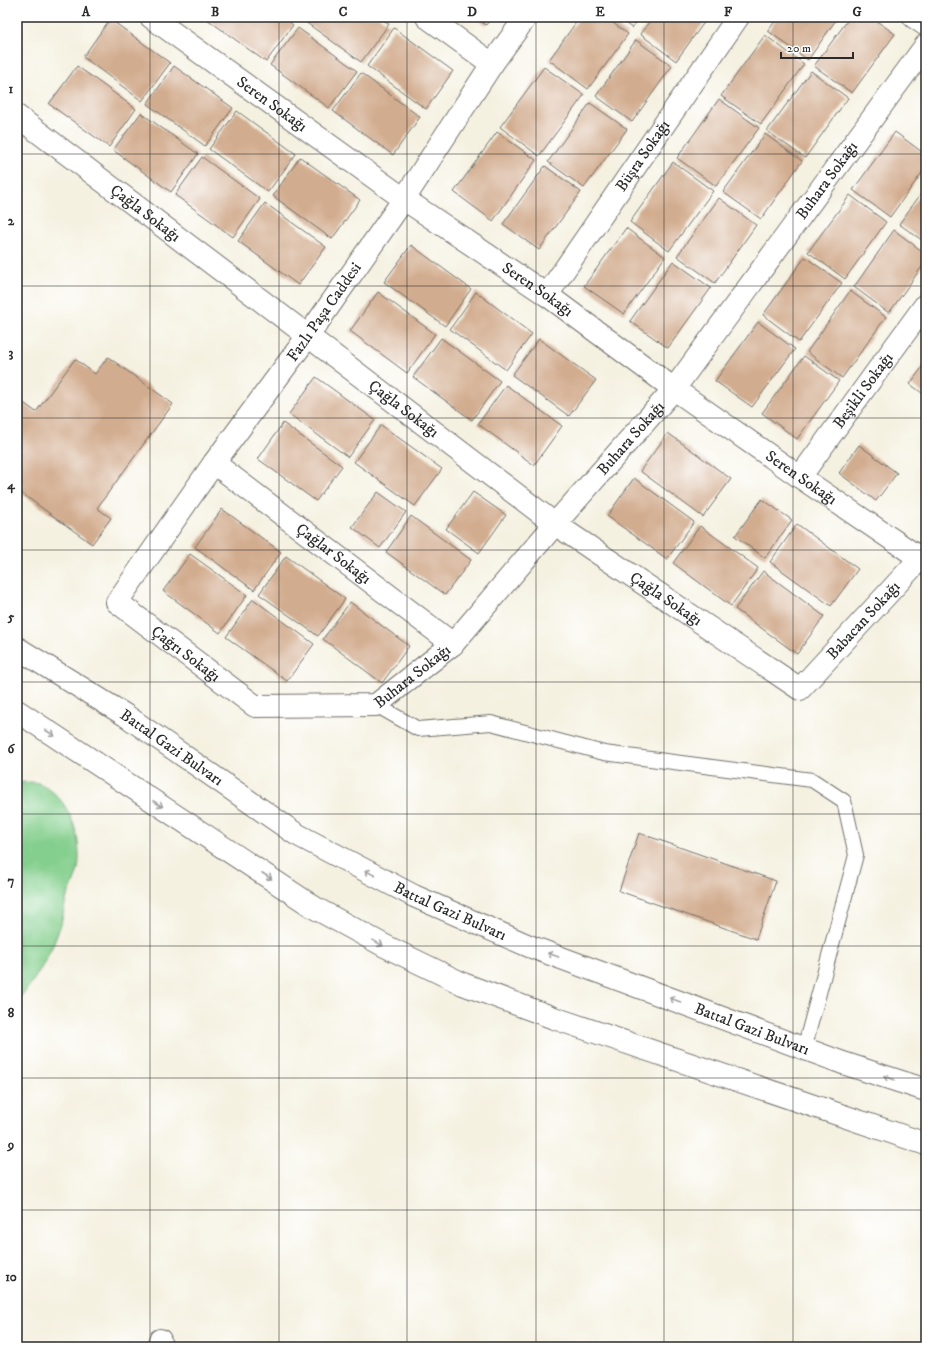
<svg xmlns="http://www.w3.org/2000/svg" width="943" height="1364" font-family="'IM FELL DW Pica',serif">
<rect width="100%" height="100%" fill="#fff"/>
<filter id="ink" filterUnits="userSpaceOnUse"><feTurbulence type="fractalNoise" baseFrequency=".025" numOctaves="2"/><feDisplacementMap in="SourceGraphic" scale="8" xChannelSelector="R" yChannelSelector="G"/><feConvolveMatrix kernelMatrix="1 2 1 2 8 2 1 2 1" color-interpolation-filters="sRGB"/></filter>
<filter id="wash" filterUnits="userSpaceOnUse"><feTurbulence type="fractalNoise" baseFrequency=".012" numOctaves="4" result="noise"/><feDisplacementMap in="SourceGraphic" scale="16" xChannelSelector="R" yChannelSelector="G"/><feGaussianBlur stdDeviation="0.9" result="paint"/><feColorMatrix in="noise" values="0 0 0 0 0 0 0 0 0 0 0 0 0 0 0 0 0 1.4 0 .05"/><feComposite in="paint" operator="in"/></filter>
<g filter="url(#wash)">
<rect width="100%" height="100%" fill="#f5f1e1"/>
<!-- green -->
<path fill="#84cf8d" stroke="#587d5c" d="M17,782c7,1 18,-1 24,2 29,14 42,55 37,85 -2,10 -7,19 -11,28 -3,9 -4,18 -6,27 -9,28 -24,55 -44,77z"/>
<g id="blocks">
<!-- building -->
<path fill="#d2ac8e" d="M208,17h75l10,8 -27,37 -59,-43z
M307,17h72l10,7 -28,38 -57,-41z
M475,17h17l-6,8z
M580,17h25l23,17 -40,55 -39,-29z
M616,17h24l-8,11z
M653,17h55l-32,44 -36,-27z
M778,17h60l-30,43 -40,-29z
M850,17h21l24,17 -43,59 -38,-27z
M110,19l60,44 -28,38 -59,-44z
M298,28l59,43 -28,37 -59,-43z
M394,28l59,43 -27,38 -59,-43z
M765,35l39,29 -43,60 -40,-28z
M636,40l36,26 -40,56 -36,-26z
M77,66l59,43 -27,38 -60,-43z
M174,66l59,42 -28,38 -58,-42z
M544,67l40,28 -45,61 -39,-29z
M811,71l37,27 -43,60 -38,-27z
M361,73l59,44 -27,38 -60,-44z
M719,99l40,29 -43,58 -39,-28z
M590,103l37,26 -43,59 -36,-26z
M237,111l59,43 -28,38 -59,-43z
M141,113l57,41 -27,38 -58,-42z
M497,132l39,28 -43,61 -39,-29z
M895,132l31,23v12l-36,50 -37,-27z
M765,134l37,27 -41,58 -38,-27z
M202,157l58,42 -27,38 -58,-42z
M300,157l60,43 -28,39 -59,-43z
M673,162l40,29 -44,60 -39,-29z
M545,166l36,26 -42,58 -36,-26z
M926,187v56l-27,-19z
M850,195l36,27 -41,57 -37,-27z
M719,198l37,27 -41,58 -38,-27z
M265,203l61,44 -28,38 -60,-44z
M626,228l39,29 -41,57 -40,-28z
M894,230l32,24v7l-37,52 -35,-26z
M411,245l60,44 -26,37 -61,-44z
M805,257l37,26 -43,59 -36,-27z
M673,261l38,27 -43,60 -38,-27z
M850,291l36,26 -44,61 -35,-26z
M378,292l57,42 -28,39 -57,-42z
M476,292l56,42 -26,36 -56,-41z
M758,322l37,27 -43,58 -37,-26z
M441,338l59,43 -28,39 -59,-43z
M539,339l57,41 -27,36 -57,-41z
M804,356l35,25 -42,58 -35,-26z
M108,357l65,47 -76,104 14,10 -19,26 -75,-54 5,-7 -5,-4v-81l19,14 39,-53 20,15z
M926,362v34l-16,-12z
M316,377l59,43 -27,37 -59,-43z
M506,385l56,41 -28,39 -56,-41z
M283,423l59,43 -26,35 -58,-42z
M381,425l61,44 -27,37 -61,-44z
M668,433l63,46 -28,38 -63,-46z
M859,445l38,28 -21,28 -37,-28z
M634,478l60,44 -27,37 -60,-43z
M378,492l28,20 -26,36 -28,-21z
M473,492l33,23 -27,38 -33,-24z
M762,499l30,21 -27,38 -30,-22z
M222,509l59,43 -27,38 -59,-43z
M411,516l60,44 -26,35 -59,-43z
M797,524l61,45 -27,37 -61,-44z
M700,526l58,42 -27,38 -58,-43z
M190,554l57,41 -27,38 -57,-42z
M286,556l59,43 -27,37 -59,-42z
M763,571l61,45 -27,38 -62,-45z
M253,599l61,45 -27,37 -61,-44z
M350,602l59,44 -27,37 -59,-44z
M639,833l137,48 -20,58 -137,-48z"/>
</g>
</g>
<g filter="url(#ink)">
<use href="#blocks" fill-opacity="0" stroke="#72706b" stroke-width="1"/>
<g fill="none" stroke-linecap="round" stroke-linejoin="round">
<!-- lane casing -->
<g stroke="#72706b" stroke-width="16">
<path id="lane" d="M376,705l42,24 73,-6 113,30 208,27 32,21 12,54 -52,194"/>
</g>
<!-- street casing -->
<g stroke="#72706b" stroke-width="24">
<g id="street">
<path id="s1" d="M151,17l253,182 143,96 127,94 126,88 121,82h5"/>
<path d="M427,17l65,47"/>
<path id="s2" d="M526,17l-34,47 -88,135 -96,137 -94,127 -97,139 138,104 121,-1 77,-61 102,-120 119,-135 252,-344"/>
<path d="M914,17l12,8"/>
<path id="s3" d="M17,116l291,220 247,188 245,165 126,-137"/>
<path id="s4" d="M547,295l191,-278"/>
<path id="s5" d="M214,463l239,181"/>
<path id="s6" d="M800,477l126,-173"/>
<path d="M158,1347l2,-7"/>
</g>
</g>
<!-- secondary casing -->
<g stroke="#72706b" stroke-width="24">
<g id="secondary">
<path id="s7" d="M17,648l108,67 171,119 118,62 115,50 314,117 83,27"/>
<path d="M17,711l298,197 70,38 78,38 91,34 372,126"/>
</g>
</g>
<!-- lane -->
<use href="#lane" stroke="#fff" stroke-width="14"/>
<!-- street -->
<use href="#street" stroke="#fff" stroke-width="22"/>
<!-- secondary -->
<use href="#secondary" stroke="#fff" stroke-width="22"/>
</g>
<!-- one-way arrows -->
<defs><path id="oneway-shaft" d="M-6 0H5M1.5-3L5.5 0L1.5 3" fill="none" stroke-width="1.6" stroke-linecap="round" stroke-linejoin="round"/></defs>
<g stroke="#a0a0a0">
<use href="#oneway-shaft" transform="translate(50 733) rotate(33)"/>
<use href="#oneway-shaft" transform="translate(158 804) rotate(33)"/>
<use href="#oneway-shaft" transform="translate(370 873) rotate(-152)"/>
<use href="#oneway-shaft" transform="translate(267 876) rotate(33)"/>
<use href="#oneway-shaft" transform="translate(378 943) rotate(29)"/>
<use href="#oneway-shaft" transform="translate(553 955) rotate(-160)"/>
<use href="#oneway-shaft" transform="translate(675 1000) rotate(-160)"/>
<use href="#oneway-shaft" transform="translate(889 1078) rotate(-162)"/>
</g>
</g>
<!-- grid -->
<path fill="none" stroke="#2b2b2b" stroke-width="1" stroke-opacity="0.55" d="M150,17v1330M279,17v1330M407,17v1330M536,17v1330M664,17v1330M793,17v1330M17,154h909M17,286h909M17,418h909M17,550h909M17,682h909M17,814h909M17,946h909M17,1078h909M17,1210h909"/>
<g text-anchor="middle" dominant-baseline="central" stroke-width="3.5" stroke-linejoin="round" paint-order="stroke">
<!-- street labels -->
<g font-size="16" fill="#2b2b2b" stroke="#fff">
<text stroke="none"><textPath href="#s1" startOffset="149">Seren Sokağı</textPath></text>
<text stroke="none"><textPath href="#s4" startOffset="169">Büşra Sokağı</textPath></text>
<text stroke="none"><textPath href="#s2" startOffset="1702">Buhara Sokağı</textPath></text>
<text stroke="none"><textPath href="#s3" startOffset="161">Çağla Sokağı</textPath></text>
<text stroke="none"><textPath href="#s1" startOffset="473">Seren Sokağı</textPath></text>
<text transform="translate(324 312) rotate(-55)">Fazlı Paşa Caddesi</text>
<text stroke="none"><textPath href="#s6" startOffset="107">Beşikli Sokağı</textPath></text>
<text stroke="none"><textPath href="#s3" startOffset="485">Çağla Sokağı</textPath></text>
<text stroke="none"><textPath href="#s2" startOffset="1378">Buhara Sokağı</textPath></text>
<text stroke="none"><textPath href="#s1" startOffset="797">Seren Sokağı</textPath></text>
<text stroke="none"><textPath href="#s5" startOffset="150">Çağlar Sokağı</textPath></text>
<text stroke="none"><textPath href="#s3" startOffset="809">Çağla Sokağı</textPath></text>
<text stroke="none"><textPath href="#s3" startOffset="1064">Babacan Sokağı</textPath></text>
<text stroke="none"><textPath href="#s2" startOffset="800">Çağrı Sokağı</textPath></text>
<text stroke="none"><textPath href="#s2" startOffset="1054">Buhara Sokağı</textPath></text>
<text stroke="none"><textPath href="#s7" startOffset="184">Battal Gazi Bulvarı</textPath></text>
<text stroke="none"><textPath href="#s7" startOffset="508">Battal Gazi Bulvarı</textPath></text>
<text stroke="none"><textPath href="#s7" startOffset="832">Battal Gazi Bulvarı</textPath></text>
</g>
</g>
<!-- margin -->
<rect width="943" height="1364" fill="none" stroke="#fff" stroke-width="44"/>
<!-- scale -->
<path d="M781 52v6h72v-6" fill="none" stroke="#2b2b2b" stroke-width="2"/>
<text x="787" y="52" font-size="12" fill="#2b2b2b" stroke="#ffffff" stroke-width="3" paint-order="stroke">20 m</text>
<rect x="22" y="22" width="899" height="1320" fill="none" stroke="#2b2b2b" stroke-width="1.5"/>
<g font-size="13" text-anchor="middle" font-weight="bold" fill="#2b2b2b">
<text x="86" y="16">A</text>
<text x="215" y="16">B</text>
<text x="343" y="16">C</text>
<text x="472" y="16">D</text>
<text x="600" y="16">E</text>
<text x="728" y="16">F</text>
<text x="857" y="16">G</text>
<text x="11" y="93">1</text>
<text x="11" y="225">2</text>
<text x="11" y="357">3</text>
<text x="11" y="489">4</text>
<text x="11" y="621">5</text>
<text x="11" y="753">6</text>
<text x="11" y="885">7</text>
<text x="11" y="1017">8</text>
<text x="11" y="1149">9</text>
<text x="11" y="1281">10</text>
</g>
</svg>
